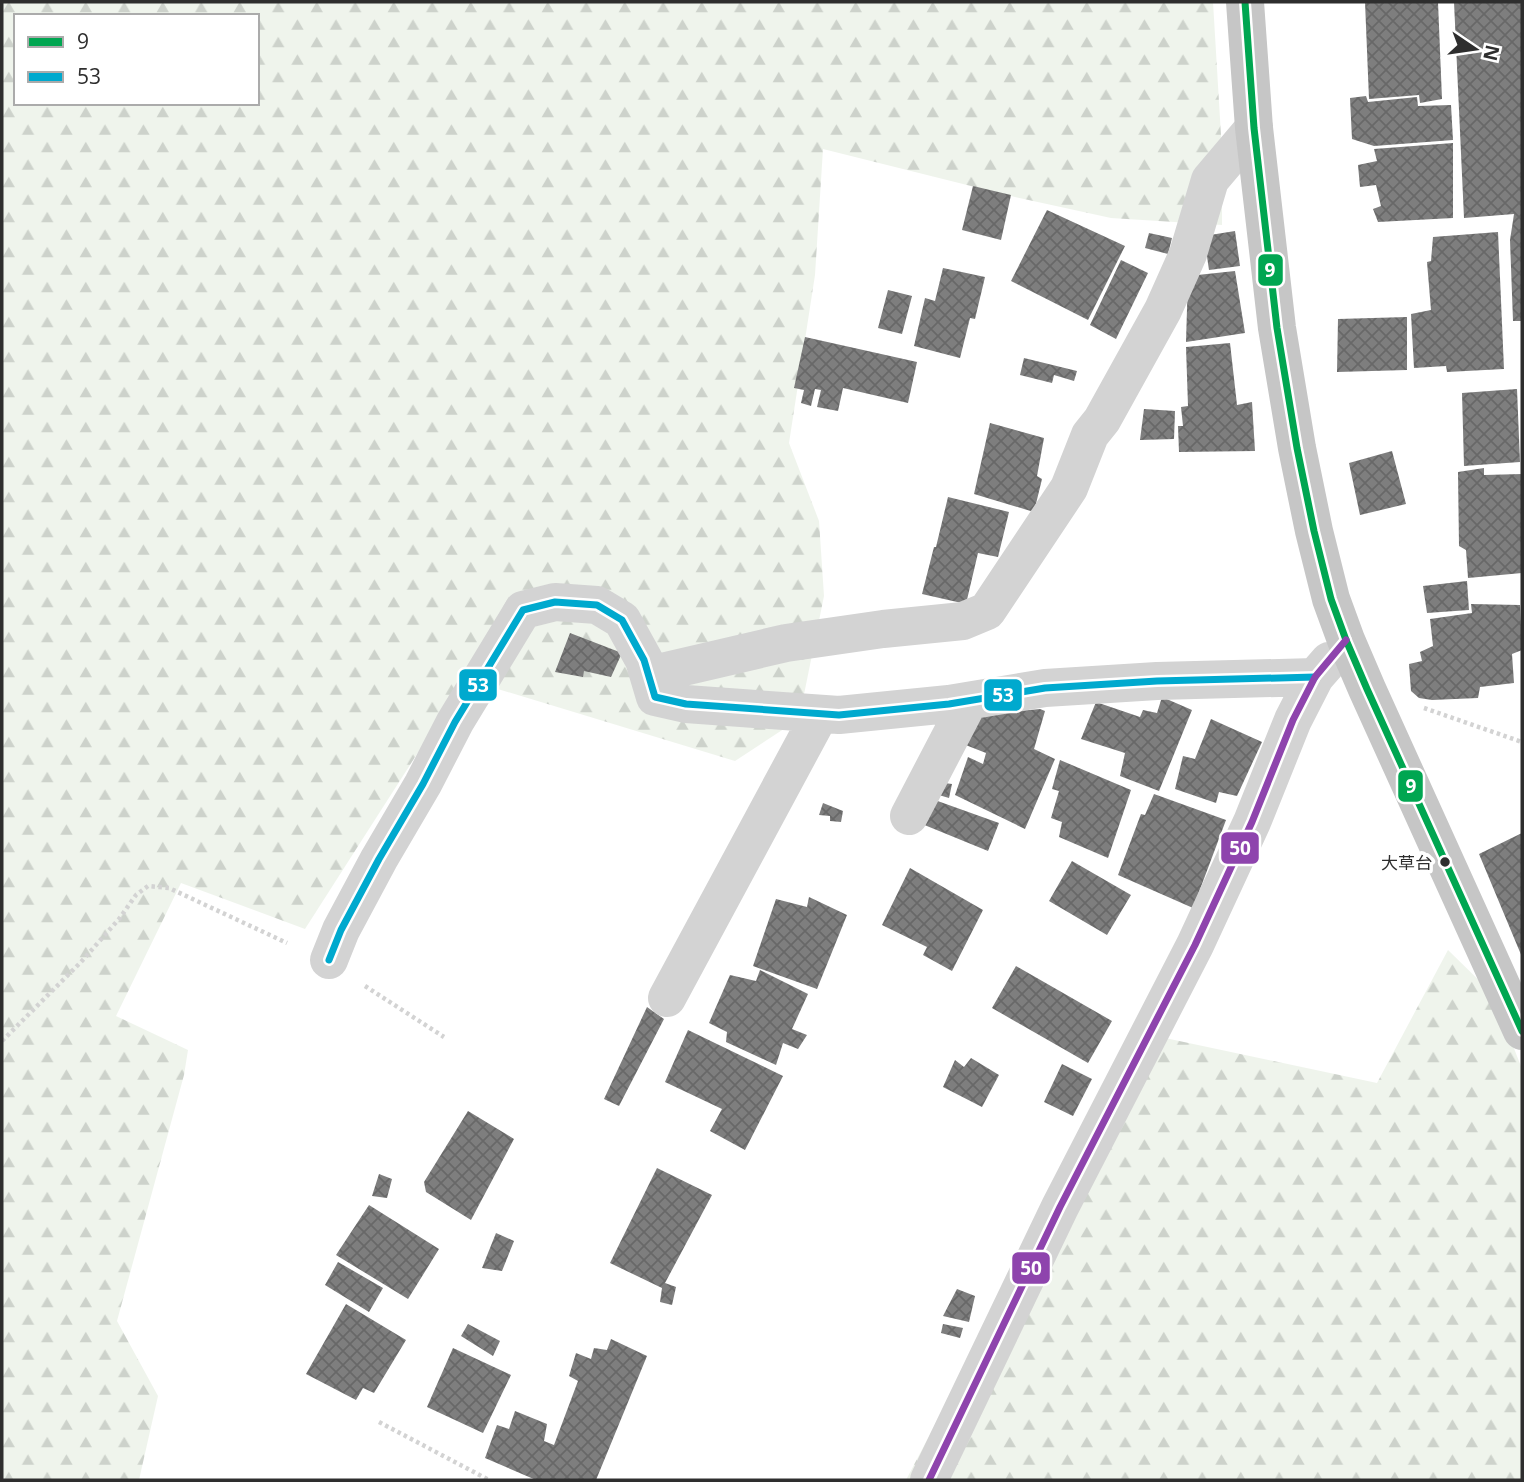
<svg xmlns="http://www.w3.org/2000/svg" width="1524" height="1482" font-family="'Open Sans','Noto Sans JP',sans-serif">
<defs>
<pattern id="forest-firs" width="22" height="20" patternUnits="userSpaceOnUse" patternTransform="scale(1.75)"><rect width="22" height="20" fill="#eff4ec"/><path d="M5 1l3.5 6h-7zM16 11l3.5 6h-7z" fill="#cdd2cb"/></pattern>
<pattern id="building-cross-hatch" width="8" height="8" patternUnits="userSpaceOnUse" patternTransform="scale(1.75)"><rect width="8" height="8" fill="#7e7e7e"/><path d="M0 0l8 8M0 8l8-8" fill="none" stroke="#686868"/></pattern>
</defs>
<rect width="100%" height="100%" fill="#fff"/>
<!-- forest -->
<path fill="url(#forest-firs)" fill-rule="evenodd" d="M2,2h1211l9,150v73l-111,-7 -96,-21 -192,-48 -8,126 -26,168 30,78 5,75 -25,123 -64,42 -270,-82 -160,250 -124,-46 -65,133 72,34 -4,25 -67,246 41,75 -19,84h-137zM16,16h241v87h-241z
M1448,950l45,44 29,75v411h-616l114,-217 131,-228 226,48z"/>
<!-- building -->
<path fill="url(#building-cross-hatch)" d="M1365,2h73l4,97 -22,4 -1,-8 -50,4z
M1454,2h68v319h-9l-3,-81 4,-26 -50,4z
M1366,96l2,6 49,-5 1,9 33,-1 2,35 -79,6 -22,-7 -2,-41z
M1453,143v75l-75,4 -5,-13 8,-3 -5,-21 -16,2 -2,-22 19,-4 -3,-12z
M973,186l38,9 -10,45 -39,-10z
M1047,210l78,36 -37,74 -77,-39z
M1235,231l5,35 -31,4 -5,-34z
M1498,232l6,137 -57,3 -1,-6 -32,2 -3,-54 20,-4 -4,-48 4,-1 2,-24z
M1149,233l23,5 -4,16 -23,-6z
M1121,260l27,13 -32,66 -26,-14z
M943,268l42,9 -10,42 -5,-1 -10,40 -46,-12 11,-48 10,3z
M1235,271l10,62 -59,9 2,-66z
M888,290l24,6 -10,38 -24,-6z
M1407,317v53l-70,2 1,-53z
M805,337l112,25 -9,41 -65,-15 -5,23 -21,-4 4,-17 -6,-1 -4,17 -10,-3 3,-13 -10,-2z
M1230,343l7,62 15,-3 3,49 -76,1 -1,-26h5l-2,-19 7,-1 -2,-59z
M1024,358l53,13 -3,10 -20,-6 -2,8 -32,-8z
M1517,389l3,73 -56,4 -2,-73z
M1144,409l31,2 -1,28 -34,1z
M990,423l54,15 -7,38 5,3 -8,33 -60,-18z
M1392,451l14,53 -46,11 -11,-52z
M1484,468v7l38,-1v99l-54,5 -2,-28 -7,-4 -1,-74z
M948,497l61,15 -11,45 -20,-4 -12,51 -44,-10 12,-47h2z
M1467,581l2,29 -42,3 -4,-27z
M1471,604l49,1 2,45 -10,4 2,29 -34,4 -2,11 -46,2 -13,-2 -8,-7 -2,-27 13,-3 -2,-9 13,-6 -3,-27 42,-6z
M570,633l52,20 -11,24 -27,-6 -1,6 -28,-5z
M1162,697l30,13 -33,81 -39,-15 5,-23 -44,-14 15,-37 44,15 3,-7 14,3z
M1040,709l5,2 -11,38 21,10 -30,70 -70,-34 13,-38 15,7 3,-11 -23,-9 15,-29z
M1211,719l51,23 -25,54 -18,-4 -3,11 -41,-14 8,-33 12,3z
M1060,760l71,30 -23,68 -49,-21 3,-15 -11,-4 8,-27 -7,-2z
M937,782l15,2 -3,14 -17,-5z
M1154,794l72,26 -33,88 -75,-33 23,-61 4,1z
M932,799l67,24 -11,28 -66,-27z
M823,803l20,8 -2,11 -11,-1v-5l-11,-1z
M1522,833v124l-43,-103z
M1072,861l59,34 -24,40 -58,-34z
M910,868l73,42 -31,61 -29,-16 4,-8 -45,-22z
M809,897l38,18 -30,74 -64,-23 23,-67 31,8z
M1016,966l96,55 -24,42 -96,-55z
M760,970l48,24 -16,35 15,6 -9,14 -15,-6 -7,22 -50,-23 1,-10 -18,-9 21,-48 26,6z
M647,1007l17,12 -45,87 -15,-7z
M688,1030l95,46 -38,74 -35,-19 12,-22 -57,-27z
M971,1058l28,17 -17,32 -39,-20 12,-27 9,7z
M1062,1064l30,15 -19,37 -29,-14z
M468,1111l46,28 -43,81 -45,-28 -2,-10z
M657,1168l55,27 -47,88 11,4 -4,18 -12,-3 2,-14 -52,-25z
M379,1174l13,5 -5,19 -15,-2z
M369,1205l70,44 -31,50 -72,-44z
M496,1233l18,8 -12,30 -20,-3z
M338,1262l45,26 -14,24 -44,-27z
M957,1289l18,7 -6,26 -26,-6z
M346,1304l60,36 -32,53 -11,-5 -7,12 -50,-26z
M468,1324l32,17 -7,15 -32,-20z
M943,1324l20,4 -3,10 -19,-5z
M611,1339l36,17 -51,124h-60l-51,-22 12,-33 12,4 6,-18 32,13 -3,17 10,4 24,-64 -9,-5 7,-23 15,6 3,-11 13,2z
M453,1348l58,27 -28,58 -56,-26z"/>
<g fill="none" stroke-linecap="round" stroke-linejoin="round">
<!-- path -->
<path stroke="#d3d3d3" stroke-width="4.5" stroke-dasharray="3.5 3.5" stroke-linecap="butt" d="M1424,708l98,34
M365,986l79,51
M2,1041l79,-79 38,-43 17,-24 12,-9 21,2 118,55
M379,1422l110,58"/>
<!-- minor -->
<path stroke="#d3d3d3" stroke-width="38" d="M649,675l137,-32 97,-14 80,-8 24,-10 82,-123 21,-53 12,-15 61,-110 25,-56 22,-74 44,-52
M909,816l60,-115
M329,960l12,-30 38,-71 44,-75 32,-62 68,-112 32,-8 42,3 25,15 22,40 11,37 31,7 153,11 110,-11 96,-16 112,-7 158,-4
M667,998l153,-284
M929,1480l131,-273 135,-262 57,-123 41,-102 22,-43 14,-16"/>
<!-- major -->
<path stroke="#c6c6c6" stroke-width="38" d="M1245,2l9,126 23,200 20,120 17,83 17,68 15,41 21,49 155,342"/>
<!-- bus-1 casing -->
<g stroke="#fff" stroke-width="12">
<path id="bus-1" d="M1245,2l9,126 23,200 20,120 17,83 17,68 15,41 21,49 155,342"/>
</g>
<!-- bus-2 casing -->
<g stroke="#fff" stroke-width="12">
<path id="bus-2" d="M329,960l12,-30 38,-71 44,-75 32,-62 68,-112 32,-8 42,3 25,15 22,40 11,37 31,7 153,11 110,-11 96,-16 112,-7 158,-4"/>
</g>
<!-- bus-3 casing -->
<g stroke="#fff" stroke-width="12">
<path id="bus-3" d="M929,1480l131,-273 135,-262 57,-123 41,-102 22,-43 31,-37"/>
</g>
<!-- bus-1 -->
<use href="#bus-1" stroke="#00a651" stroke-width="7"/>
<!-- bus-2 -->
<use href="#bus-2" stroke="#00a9ce" stroke-width="7"/>
<!-- bus-3 -->
<use href="#bus-3" stroke="#8e44ad" stroke-width="7"/>
</g>
<!-- markers -->
<circle fill="#2e2e2e" stroke="#fff" stroke-width="2.5" cx="1445" cy="862" r="6"/>
<g text-anchor="middle" dominant-baseline="central" stroke-width="7" stroke-linejoin="round" paint-order="stroke">
<!-- bus labels -->
<g font-size="17" fill="#2e2e2e" stroke="#fff" text-anchor="end">
<text x="1432" y="862">大草台</text>
</g>
</g>
<g stroke="#fff" stroke-width="2.5">
<rect x="1257" y="253" width="27" height="34" rx="7" fill="#00a651"/>
<rect x="458" y="668" width="40" height="34" rx="7" fill="#00a9ce"/>
<rect x="983" y="678" width="40" height="34" rx="7" fill="#00a9ce"/>
<rect x="1397" y="769" width="27" height="34" rx="7" fill="#00a651"/>
<rect x="1220" y="831" width="40" height="34" rx="7" fill="#8e44ad"/>
<rect x="1011" y="1251" width="40" height="34" rx="7" fill="#8e44ad"/>
</g>
<g font-size="19" text-anchor="middle" font-weight="bold" fill="#fff">
<text x="1270" y="277">9</text>
<text x="478" y="692">53</text>
<text x="1003" y="702">53</text>
<text x="1411" y="793">9</text>
<text x="1240" y="855">50</text>
<text x="1031" y="1275">50</text>
</g>
<!-- border -->
<rect width="1524" height="1482" fill="none" stroke="#2e2e2e" stroke-width="7"/>
<!-- legend -->
<rect x="14" y="14" width="245" height="91" fill="#ffffff" stroke="#ababab" stroke-width="2"/>
<rect x="28" y="37" width="35" height="10" fill="#00a651" stroke="#ababab" stroke-width="2"/>
<text x="77" y="49" font-size="21" fill="#2e2e2e">9</text>
<rect x="28" y="72" width="35" height="10" fill="#00a9ce" stroke="#ababab" stroke-width="2"/>
<text x="77" y="84" font-size="21" fill="#2e2e2e">53</text>
<!-- north arrow -->
<g transform="translate(1475 49) rotate(103)" stroke="#ffffff" stroke-width="5" paint-order="stroke">
<path d="M0-5L12 26L0 18L-12 26Z" fill="#2e2e2e"/>
<text y="-10" font-size="19" font-weight="bold" text-anchor="middle" fill="#2e2e2e">N</text>
</g>
</svg>
